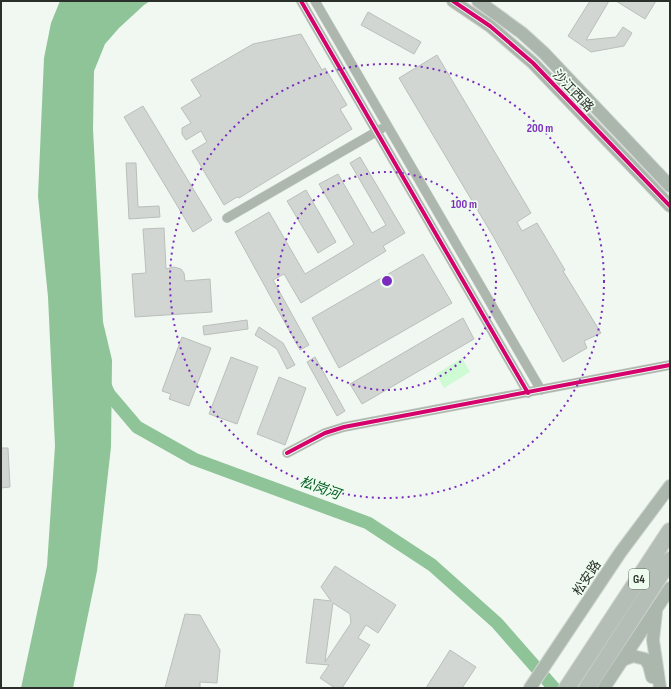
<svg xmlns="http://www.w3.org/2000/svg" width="671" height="689" font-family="'Sofia Sans Condensed','Noto Sans SC',sans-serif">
<rect width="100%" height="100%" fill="#f1f8f2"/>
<!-- green -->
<path fill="#cefad4" d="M462,358l8,14 -26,16 -8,-14z"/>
<!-- water -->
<path fill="#8ec497" d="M60,1h90l-6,4 -25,23 -14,16 -11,27 -1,58 10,193 9,38 -1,87 -14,124 -24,117h-52l26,-122 8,-120 -7,-149 -10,-101 6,-138 7,-35z"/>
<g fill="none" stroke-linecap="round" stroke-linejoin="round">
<!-- river -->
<path stroke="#8ec497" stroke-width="13" d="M103,381l6,13 28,33 57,32 174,64 64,42 65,58 57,65"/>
</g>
<!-- building -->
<path fill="#d1d6d2" stroke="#babfba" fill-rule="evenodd" d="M590,1h19l-23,39 30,-3 7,-10 9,6 -8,13 -33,6 -23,-16z
M616,1h40l-11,18z
M368,12l53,30 -7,12 -53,-29z
M301,34l21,36 3,-2 22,37 -7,4 12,20 -113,69 -2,-1 -13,8 -32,-54 15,-9 -6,-11 -15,9 -4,-6v-6l9,-5 -10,-15 20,-12 -10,-16 62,-36z
M437,55l94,158 -14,9 5,9 15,-8 28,47 -2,1 38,62 -17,8 3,7 -24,14 -70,-126 -94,-158z
M143,106l69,114 -19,12 -69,-115z
M360,157l45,76 -22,13 3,5 -85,52 -17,-29 -11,6 36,65 -9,5 -65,-118 34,-20 36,62 45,-27 4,-3 -35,-60 19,-10 34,59 14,-8 -36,-62z
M126,163h10l2,44 21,-1 1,11 -31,2z
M306,190l30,52 -18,11 -31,-52z
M164,228l2,41 8,-2 7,2 3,4 1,8 25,-2 2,33 -77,5 -3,-43 14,-1 -3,-44z
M423,254l29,49 -113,65 -27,-50z
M463,318l11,21 -112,65 -12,-20z
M247,320l1,9 -44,6 -1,-9z
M259,327l24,16 12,22 -8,4 -10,-20 -22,-14z
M182,337l29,11 -22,58 -20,-7 2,-5 -9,-3z
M231,357l27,10 -21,57 -28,-10z
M315,357l30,54 -8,5 -30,-54z
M279,377l27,11 -21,57 -28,-11z
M1,448h7l2,39 -9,1z
M335,566l61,39 -18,28 -12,-8 -8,13 12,7 -28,43h-7l-15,-10 9,-13 -23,-2 8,-64 17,2 -10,-14zM333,603l17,11 1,9 -26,39z
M185,614l15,1 20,35 -3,33 -17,-1v6h-35z
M450,650l26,17 -14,21h-36z"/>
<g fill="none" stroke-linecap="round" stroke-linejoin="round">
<!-- street casing -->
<g stroke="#ced3cf" stroke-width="10">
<path id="street" d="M301,1l227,392
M315,1l226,389
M227,218l154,-89
M287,453l38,-20 19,-6 326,-62"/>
</g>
<!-- secondary casing -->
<g stroke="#ced3cf" stroke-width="14">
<path id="secondary" d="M453,1l37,25 43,37 137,143
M478,1l44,32 22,20 126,133
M656,612l-3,28 7,48
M623,660l10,-4 12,3 4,6 3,12
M530,688l90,-135 50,-67
M604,688l66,-100"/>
</g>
<!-- highway casing -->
<g stroke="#ced3cf" stroke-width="18">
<path id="highway" d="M567,688l103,-157
M587,688l83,-128"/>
</g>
<!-- street -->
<use href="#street" stroke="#adb7ae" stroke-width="9"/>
<!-- secondary -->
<use href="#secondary" stroke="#abb6ac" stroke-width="12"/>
<!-- highway -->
<use href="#highway" stroke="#b4bdb6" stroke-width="16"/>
<!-- cycleway casing -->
<g stroke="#eefbef" stroke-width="6">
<path id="cycleway" d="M301,1l227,392
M453,1l37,25 43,37 137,143
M287,453l38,-20 19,-6 326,-62"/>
</g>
<!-- cycleway -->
<use href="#cycleway" stroke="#d6006c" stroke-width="4"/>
</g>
<!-- distance rings -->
<g fill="none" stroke="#7b2cbf" stroke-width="2" stroke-dasharray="2 4">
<circle cx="387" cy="281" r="109"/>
<circle cx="387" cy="281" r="217"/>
</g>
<g text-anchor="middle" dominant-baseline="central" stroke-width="3.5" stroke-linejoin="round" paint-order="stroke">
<!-- shield labels -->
<rect fill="#eefbef" stroke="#656c65" stroke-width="1" x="629" y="569" width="20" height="20" rx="3"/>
<g font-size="12" font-weight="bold" fill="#2a2f2a">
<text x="639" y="579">G4</text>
</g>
<!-- street labels -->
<g font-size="13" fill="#2a2f2a" stroke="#eefbef">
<text transform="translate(573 91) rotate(46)">沙江西路</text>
<text transform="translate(587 578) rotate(-56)">松安路</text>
</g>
<!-- water labels -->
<g font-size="14" font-style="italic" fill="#035b21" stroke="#eefbef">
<text transform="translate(320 488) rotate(20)">松岗河</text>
</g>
</g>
<circle cx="387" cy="281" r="6" fill="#7b2cbf" stroke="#eefbef" stroke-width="2"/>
<g font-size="12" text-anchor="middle" font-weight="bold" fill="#7b2cbf" stroke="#eefbef" stroke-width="3.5" stroke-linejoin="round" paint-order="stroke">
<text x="540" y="132">200 m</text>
<text x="464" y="208">100 m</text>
</g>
<!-- border -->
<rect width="671" height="689" fill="none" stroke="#2a2f2a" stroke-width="4"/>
</svg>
